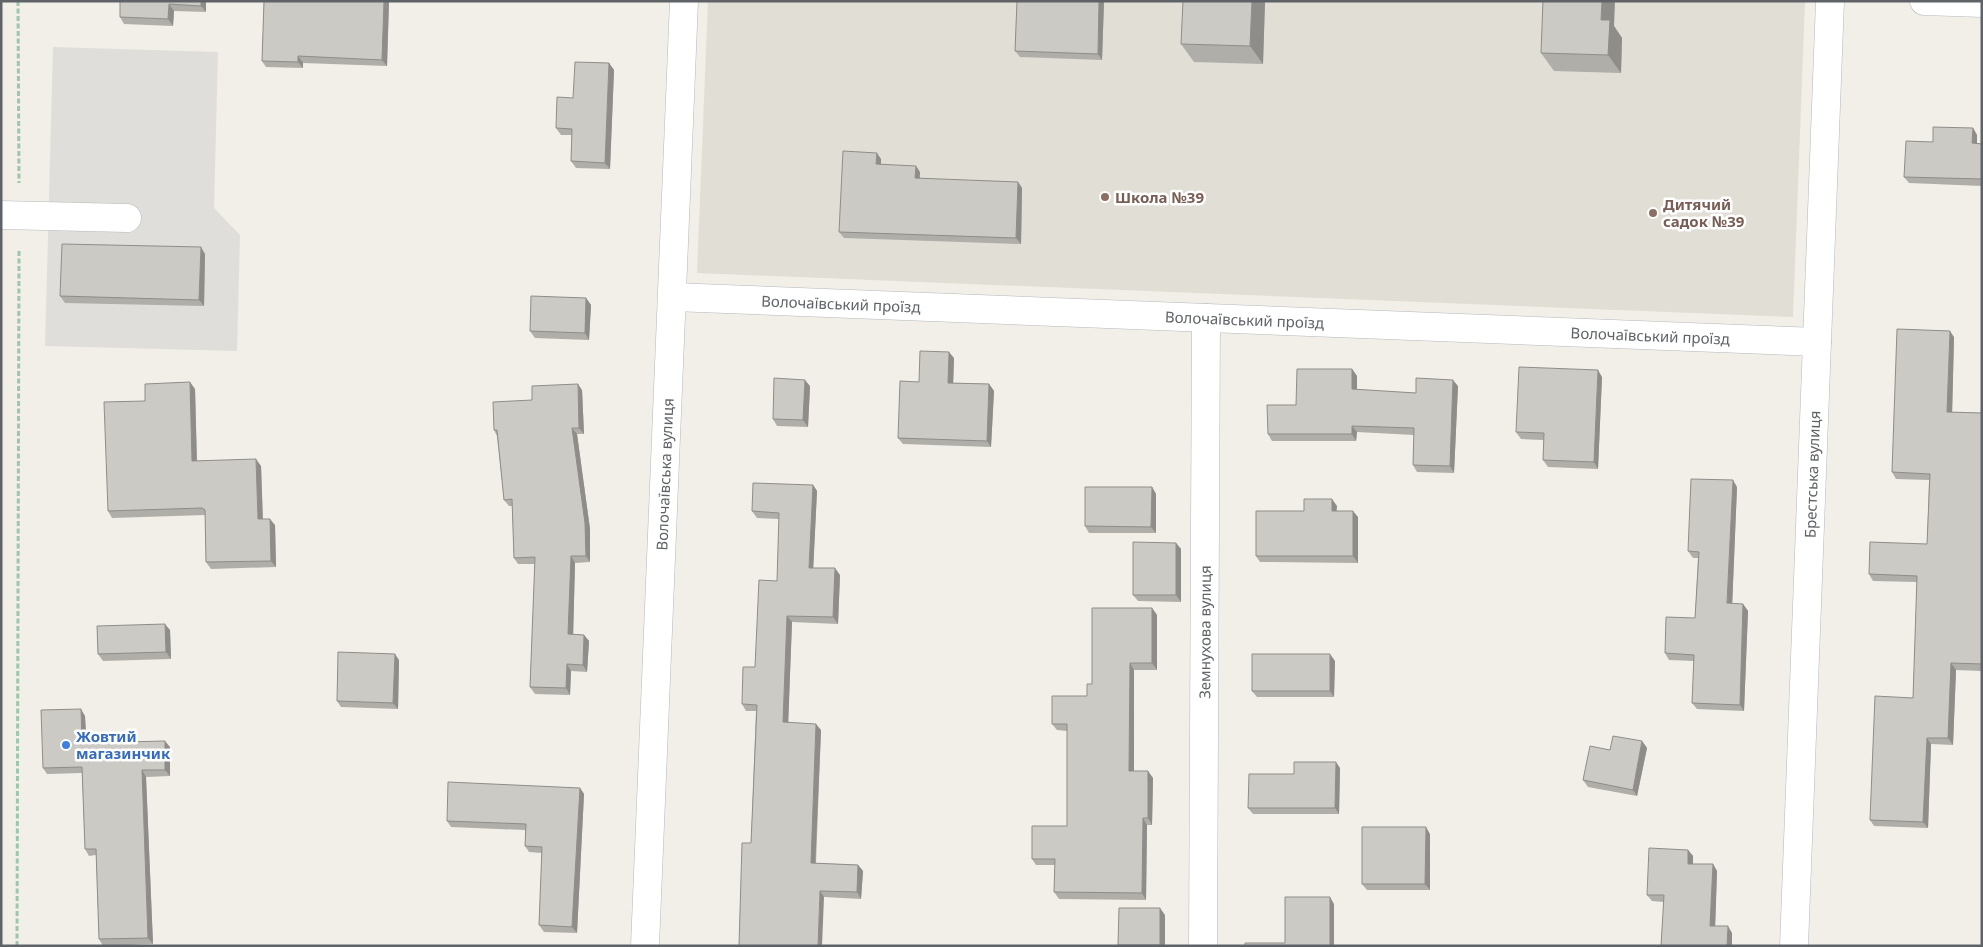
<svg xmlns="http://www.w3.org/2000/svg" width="1983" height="947" font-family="'Noto Sans',sans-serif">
<rect width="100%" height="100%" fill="#f1efe8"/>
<!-- industrial -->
<path fill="#e0deda" d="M53,47l165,5 -4,156 26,27 -3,116 -192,-5z"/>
<!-- education -->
<path fill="#e1ded6" d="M708,1h1097l-12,316 -1096,-44z"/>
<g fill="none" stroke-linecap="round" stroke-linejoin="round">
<!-- minor casing -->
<g stroke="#b5b8bc" stroke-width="29">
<g id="minor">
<path d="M1924,1l58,2"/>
<path d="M1,215l126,3"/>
<path id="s1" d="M673,297l1144,45"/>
<path id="s2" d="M645,946l39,-945"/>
<path id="s3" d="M1203,946l3,-628"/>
<path id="s4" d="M1794,946l36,-945"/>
</g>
</g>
<!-- path -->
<path stroke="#9cc7a9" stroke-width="3" stroke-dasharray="5 2.5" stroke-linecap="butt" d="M18,1l1,182
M17,946l2,-697"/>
<!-- minor -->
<use href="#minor" stroke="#fff" stroke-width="28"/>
</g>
<!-- wall -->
<path fill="#afaea9" d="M120,1h86v11l-32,-1 -1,15 -49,-2 -4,-7z
M264,1h125l-2,65 -84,-3v5l-37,-1 -4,-6z
M1017,1h87l-2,59 -82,-3 -5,-6z
M1265,1l-2,63 -69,-2 -13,-18z
M1614,26l8,12 -1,35 -67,-2 -13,-18z
M609,63l5,7 -4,99 -34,-1 -5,-7 1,-26h-11l-5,-7 17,-30z
M1973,128l4,7v8l5,1v42l-73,-3 -5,-6 29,-35z
M881,159v6l39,7v7l98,3 4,6 -1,56 -177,-6 -5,-6z
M205,254l-1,52 -139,-3 -5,-7z
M586,298l5,7 -2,35 -54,-2 -5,-7z
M1954,337l-2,75 30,1v258l-26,-1 -3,75 -22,-1 -3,84 -54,-2 -4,-6 43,-122 4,-116 -44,-1 -4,-7 58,-30 2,-64 -33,-1 -4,-7z
M954,358l-1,25 36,1 5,7 -3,56 -88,-3 -5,-6 21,-56z
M1352,369l5,7v14l59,3 42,-7 -4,87 -37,-1 -4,-7 1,-30 -57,-3 -1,9h-84l-4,-7 28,-29z
M1602,377l-4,92 -50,-2 -5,-7 1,-20 -23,-1 -5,-7z
M810,386l-2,41 -31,-1 -4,-7z
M195,389l2,72 64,5 2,53 12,6 1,42 -65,2 -5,-7 -1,-47 -93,3 -4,-7 37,-110z
M582,390l2,44h-7l13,95v33l-15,1 -2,71 11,1 5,6 -2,31 -16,-1 -1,24 -35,-1 -5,-7 5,-123h-17l-4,-6 -2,-52h-3l-5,-6 -7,-64 -3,-6 38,-30z
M813,485l4,6 -4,77 27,7 -2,49 -46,-2 -4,101 33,7 -5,133 42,2 5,6 -2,28 -37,-2 -73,-54 5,-132h-10l-4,-7 13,-37 22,-86 2,-62 -22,-1 -5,-7z
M1152,487l4,7v39h-67l-4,-7z
M1737,487l-5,117h11l5,7 -4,100 -47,-2 -5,-6 2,-42 -25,-1 -4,-7 30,-35 3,-60h-5l-5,-7z
M1337,506l-1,5 22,6v46l-98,-1 -4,-6 48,-45z
M1176,543l5,6v53l-43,-1 -5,-6z
M1152,608l5,7v55h-23v101l19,7 -1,47h-5l-1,75 -87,-1 -5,-7 1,-27h-19l-4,-6 35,-33v-95l-10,-1 -5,-6 35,-28 5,-12z
M170,630l1,29 -68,2 -5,-7z
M399,660l-1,49 -57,-2 -4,-6z
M1335,661l-1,36h-77l-5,-6z
M85,716l1,27 84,4v29l-24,1 7,167 -50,2 -4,-7 -3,-84 -7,1 -4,-7 -3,-76 -35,1 -4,-6z
M1642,741l5,7 -10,48 -49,-9 -5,-7 27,-30z
M1340,768l-1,46h-86l-5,-6 46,-34z
M580,788l4,6 -7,139 -33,-1 -5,-7 3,-72 -13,-1 -4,-6v-16l-74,-3 -4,-6z
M1430,834v56h-63l-5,-6z
M1688,850l5,6v8h20l4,7 -2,55 17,7v13h-71l3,-44 -12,-1 -5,-6z
M1165,915v31h-46l-1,-1z"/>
<!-- shaded-wall -->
<path fill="#8f8d8a" d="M201,1h5v11l-5,-6z
M384,1h5l-2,65 -5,-6z
M1099,1h5l-2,59 -4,-6z
M1252,1h13l-2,63 -13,-18z
M1602,1h13l-1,25 8,12 -1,35 -13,-18 -7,-35z
M169,4l5,7 -1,15 -5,-7z
M298,56l5,7v5l-5,-6z
M609,63l5,7 -4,99 -5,-6z
M1973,128l4,7v15l-5,-7z
M877,153l4,6v12l-5,-7z
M916,166l4,6 -1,13 -4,-7z
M1018,182l4,6 -1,56 -5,-6z
M201,247l4,7 -1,52 -5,-6z
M586,298l5,7 -2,35 -4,-7z
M1950,331l4,6 -2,81 -5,-6z
M949,352l5,6 -1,31 -5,-6z
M1352,369l5,7v20l-5,-7z
M1598,370l4,7 -4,92 -4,-7z
M805,380l5,6 -2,41 -5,-7z
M1453,380l5,6 -4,87 -4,-7z
M190,382l5,7 2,78 -5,-6z
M578,384l4,6 2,44 -5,-6z
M989,384l5,7 -3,56 -4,-6z
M1352,426l5,6 -1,9 -4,-7z
M572,428l5,6 13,95v33l-4,-6z
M256,459l5,7 2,60 -5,-7z
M1733,480l4,7 -5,123 -5,-7z
M813,485l4,6 -4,83 -4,-6z
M1152,487l4,7v39l-5,-6z
M1332,499l5,7 -1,11 -4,-6z
M1353,511l5,6v46l-5,-7z
M270,519l5,6 1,42 -5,-6z
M1176,543l5,6v53l-5,-7z
M571,556l4,7 -2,78 -5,-7z
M835,568l5,7 -2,49 -5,-7z
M1743,604l5,7 -4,100 -4,-6z
M1152,608l5,7v55l-5,-7z
M787,616l5,6 -4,107 -5,-7z
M165,624l5,6 1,29 -5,-7z
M584,635l5,6 -2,31 -4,-7z
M395,654l4,6 -1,49 -5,-6z
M1330,654l5,7 -1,36 -4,-6z
M1130,663l4,7v108l-5,-7z
M1951,663l5,7 -3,75 -5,-7z
M567,664l4,7 -1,24 -4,-7z
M81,709l4,7 2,33 -5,-6z
M816,724l5,6 -6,139 -4,-6z
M1927,738l4,6 -3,84 -5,-6z
M165,741l5,6v29l-5,-6z
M1642,741l5,7 -10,48 -4,-6z
M1336,762l4,6 -1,46 -4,-6z
M142,770l4,7 7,167 -5,-6z
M1148,771l5,7 -1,47 -4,-7z
M580,788l4,6 -7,139 -5,-6z
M1143,818l4,7 -1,75 -4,-7z
M1426,827l4,7v56l-5,-6z
M1688,850l5,6v14l-5,-6z
M1713,864l4,7 -2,61 -5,-6z
M858,865l5,6 -2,28 -4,-7z
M820,891l4,6 -2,49h-4z
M1330,897l4,7v42h-4z
M1160,908l5,7v31h-4l-1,-1z
M1728,926l4,7v13h-5z"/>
<!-- building -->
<path fill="#cccac5" stroke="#8f8d8a" d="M120,1h81v5l-32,-2 -1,15 -48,-2z
M264,1h120l-2,59 -84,-4v6l-36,-1z
M1017,1h82l-1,53 -83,-3z
M1183,1h69l-2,45 -69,-2z
M1543,1h59l-1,19h9l-2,35 -67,-2z
M575,62l34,1 -4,100 -34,-2 1,-32 -16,-1 1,-31 16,1z
M1933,127l40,1 -1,15 10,1v35l-78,-2 2,-36 27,1z
M843,151l34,2 -1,11 40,2 -1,12 103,4 -2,56 -177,-6z
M62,244l139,3 -2,53 -139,-4z
M531,296l55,2 -1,35 -55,-2z
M1897,329l53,2 -3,81 35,1v251l-31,-1 -3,75h-21l-4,84 -53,-2 5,-124 38,2 4,-122 -48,-2 1,-32 57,2 3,-70 -38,-2z
M920,351l29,1 -1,31 41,1 -2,57 -89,-3 2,-57 19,1z
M1519,367l79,3 -4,92 -51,-2 1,-27 -28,-1z
M1297,369h55v20l64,4v-15l37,2 -3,86 -37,-1 1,-37 -62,-2v8h-84l-1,-29h29z
M774,378l31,2 -2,40 -30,-1z
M190,382l2,79 64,-2 2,60h12l1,42 -65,1 -1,-52 -3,-2 -94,3 -4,-109 41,-1v-17z
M578,384l1,44h-7l13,95 1,33h-15l-3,78 16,1 -1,30 -16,-1 -1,24 -36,-1 5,-130 -21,1 -2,-59 -8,1 -7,-70h-3l-1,-28 39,-2v-14z
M1691,479l42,1 -6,123 16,1 -3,101 -48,-2 2,-48 -29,-2 1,-36 29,1 4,-66 -11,-1z
M753,483l60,2 -4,83h26l-2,49 -46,-1 -4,106 33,2 -5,139 47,2 -1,27 -37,-1 -2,55h-79l3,-103h9l6,-138 -15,-1 1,-37h12l4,-87 18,1 2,-68 -27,-2z
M1085,487h67l-1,40 -66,-1z
M1304,499h28v12h21v45h-97v-45h48z
M1133,542l43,1v52h-43z
M1092,608h60v55h-22l-1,108h19v47h-5l-1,75 -88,-1 1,-33h-23v-33h35v-102h-15v-28h35v-12h5z
M165,624l1,28 -68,2 -1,-28z
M338,652l57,2 -2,49 -56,-2z
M1252,654h78v37h-78z
M81,709l1,34 83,-2v29h-23l6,168 -49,1 -3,-90h-11l-3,-82 -39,1 -2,-58z
M1613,736l29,5 -9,49 -50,-10 7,-34 20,4z
M1294,762h42l-1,46h-87l1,-34h45z
M448,782l132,6 -8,139 -33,-2 3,-78 -17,-1 1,-22 -79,-3z
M1362,827h64l-1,57h-63z
M1649,848l39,2v14h25l-3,62h18l-1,20h-66l3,-51h-17z
M1285,897h45v49h-85v-3h40z
M1119,908h41v37h-42z"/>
<!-- markers -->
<g fill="#8d6e63" stroke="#fff" stroke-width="2">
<circle cx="1105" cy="197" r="5"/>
<circle cx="1653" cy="213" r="5"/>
</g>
<circle fill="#3f7fe0" stroke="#fff" stroke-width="2" cx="66" cy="745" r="5"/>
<g text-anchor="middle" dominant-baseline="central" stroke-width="5" stroke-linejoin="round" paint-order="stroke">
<!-- education labels -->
<g font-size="15" font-weight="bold" fill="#785e54" stroke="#fff" text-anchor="start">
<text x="1115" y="197">Школа №39</text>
<text x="1663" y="204">Дитячий<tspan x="1663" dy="17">садок №39</tspan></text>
</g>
<!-- street labels -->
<g font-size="15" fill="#5f6368" stroke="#fff">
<text stroke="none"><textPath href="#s1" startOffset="168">Волочаївський проїзд</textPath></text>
<text stroke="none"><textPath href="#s1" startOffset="572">Волочаївський проїзд</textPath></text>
<text stroke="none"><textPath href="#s1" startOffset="978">Волочаївський проїзд</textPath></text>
<text stroke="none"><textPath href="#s4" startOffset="472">Брестська вулиця</textPath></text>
<text stroke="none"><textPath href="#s2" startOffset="472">Волочаївська вулиця</textPath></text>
<text stroke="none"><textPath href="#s3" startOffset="314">Земнухова вулиця</textPath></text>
</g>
<!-- shop labels -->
<g font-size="15" font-weight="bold" fill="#366cbe" stroke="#fff" text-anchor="start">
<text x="76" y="736">Жовтий<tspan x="76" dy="17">магазинчик</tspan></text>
</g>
</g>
<!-- border -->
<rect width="1983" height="947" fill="none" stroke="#5f6368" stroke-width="5"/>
</svg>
